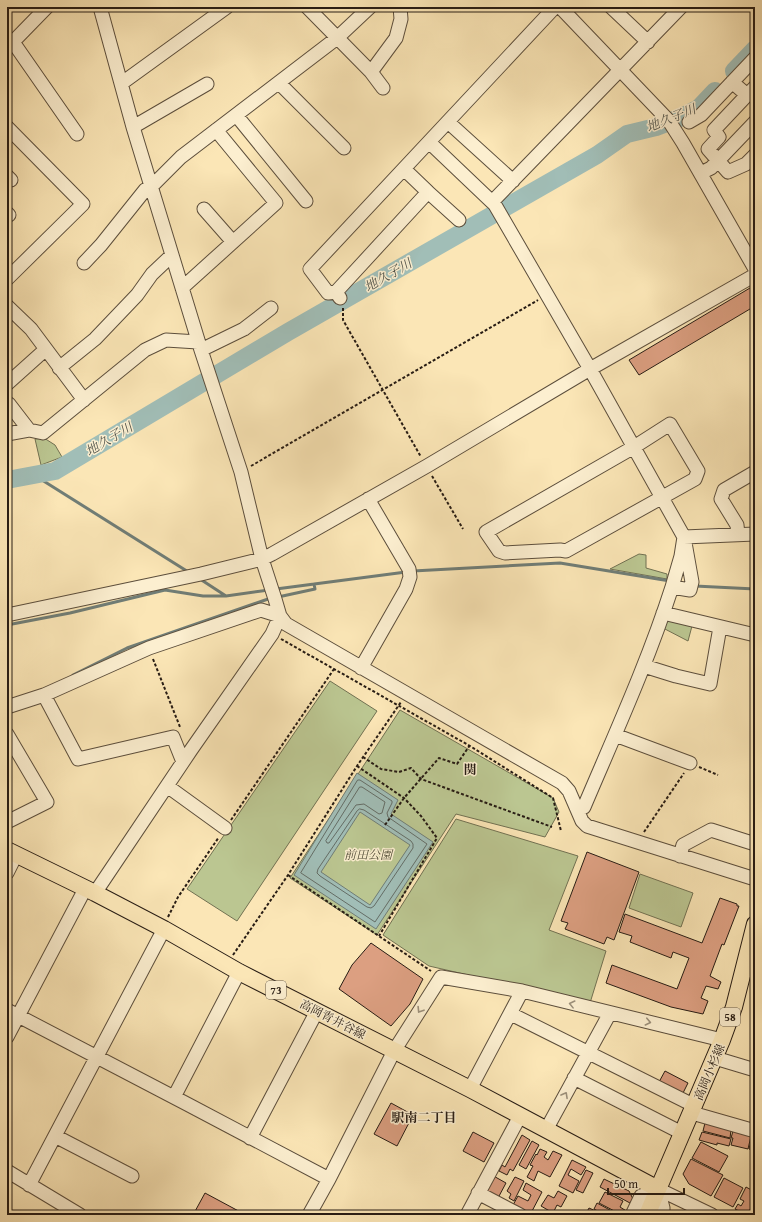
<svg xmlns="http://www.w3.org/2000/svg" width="762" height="1222" font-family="'Gentium Book Plus','Noto Serif JP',serif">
<rect width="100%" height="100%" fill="#fbe6b6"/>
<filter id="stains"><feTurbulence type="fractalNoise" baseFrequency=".005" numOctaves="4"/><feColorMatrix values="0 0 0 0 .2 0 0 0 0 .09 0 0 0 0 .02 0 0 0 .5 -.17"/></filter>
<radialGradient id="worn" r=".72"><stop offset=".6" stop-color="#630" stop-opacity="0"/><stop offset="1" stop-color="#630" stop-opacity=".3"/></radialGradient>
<!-- green -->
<path fill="#bbc691" stroke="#717152" d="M44,438l11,7 7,12 -21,8 -6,-26z
M639,554l7,1v13l21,6v5l-57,-10z
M671,621l21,5 -4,15 -25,-13 3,-6z
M330,681l47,30 -140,210 -50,-32z
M400,710l153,88 6,14 -14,25 -89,-23 -79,121 -87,-57z
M456,819l122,37 -29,74 57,21 -16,52 -161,-37 -46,-31z
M640,874l53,19 -12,34 -52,-19z"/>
<!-- water -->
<path fill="#a1beb7" stroke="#707d76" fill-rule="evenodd" d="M357,773l41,27 -7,14 42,28 -57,87 -82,-54zM360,812l50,33 -40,60 -49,-33z"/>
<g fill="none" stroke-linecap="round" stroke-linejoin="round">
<!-- shore -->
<path stroke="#646d66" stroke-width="1" d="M358,780h2l32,21v2l-5,10 1,4 39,27 -52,78 -74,-49z
M360,787h2l23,15 -3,11 -3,1 -15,-10 -8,1 -27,38h-2l-1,-2z
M360,809l4,1 47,31 2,3v4l-39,58 -3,2 -4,-1 -47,-31 -3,-3 1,-4 39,-58z"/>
<!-- stream -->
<path stroke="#707d76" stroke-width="3" d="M34,475l156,98
M413,571l147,-8 110,18
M200,579l26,17 43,-6
M695,586l60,3
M276,589l130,-17
M278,597l37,-8 -1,-5
M7,625l63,-12 95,-23 38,6h23
M73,675l54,-27 144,-50"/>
<!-- river -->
<path stroke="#a1beb7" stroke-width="18" d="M734,71l21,-22
M7,480l48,-9 233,-139 309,-177 30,-21 29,-7 26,-10 17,-9 16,-17"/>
</g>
<!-- building -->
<path fill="#dc9f81" stroke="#271c14" d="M755,285v21l-116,69 -10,-15z
M587,852l52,20 -25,68 -7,-3 -3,7 -39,-15 3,-6 -7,-2z
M720,898l17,6v2h2l-15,39 -2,-1 -12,32 11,6 -3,7 -12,-3 -5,12 7,3 -5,13 -32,-7 -65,-24 6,-18 65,24 12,-31 -16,-6 -2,6 -41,-16 2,-6 -13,-4 6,-18 77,29z
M371,943l52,36 -13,25 -19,22 -52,-37 13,-24z
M665,1071l23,12 -6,12 -23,-13z
M391,1103l22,12 -16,31 -23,-12z
M705,1123l26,7 -1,8 -27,-7z
M733,1131l18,5 -3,13 -17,-4 2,-7h-2z
M473,1132l21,11 -10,19 -21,-11z
M702,1132l29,7 -2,7 -12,-3v2l-18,-5z
M522,1135l8,5 -17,31 -3,-2 -3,6 -8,-4 3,-6 3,2z
M752,1136l3,1v14l-6,-2z
M532,1141l7,4 -13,24 -7,-4z
M701,1142l27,14 -9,16 -27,-14z
M540,1149l7,3 -3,5 4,3 5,-9 9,4 -12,22 -12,-6 -4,10 -7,-4 6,-11 -3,-1 6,-11 1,1z
M691,1159l32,16 -12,21 -22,-12 -6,-10z
M572,1160l14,7 -5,8 -10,-6 -3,6 11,6 -6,12 -14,-7z
M586,1170l7,3 -10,20 -7,-3z
M490,1174l16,9 -8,15 -12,-6z
M515,1177l9,4 -10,20 -5,-3 2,-4 -4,-3z
M724,1178l19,10 -10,19 -19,-10z
M604,1179l25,12 4,8 -3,4 -30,-16z
M526,1183l16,9 -12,23h-3l-5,-3 -9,-7 5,-9 10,5 3,-6 -8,-5z
M746,1187l9,5v9l-8,14 -12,-6 3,-5 3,2 3,-5 -4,-2z
M558,1191l9,5 -6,11 -4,-2 -4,8 -12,-7 7,-11 6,3z
M605,1192l18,9 -3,6 8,5 -2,3h-4l-23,-12z
M205,1193l41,22h-53z
M755,1202v13h-7z
M597,1203l22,12h-14l-11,-6z
M589,1208l9,4 -2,3h-11z"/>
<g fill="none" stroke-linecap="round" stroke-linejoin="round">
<!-- minor casing -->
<g stroke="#5c4e3c" stroke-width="15">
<path id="minor" d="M100,7l33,120 68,223 40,122 21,87 13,40 5,17 6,8 276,159 7,8 13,30 5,5 168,53
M307,7l64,65 12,16
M560,7l109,114 14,22 72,126
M611,7l37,35
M13,42l64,92
M8,47l39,-40
M371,72l25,-34 5,-19 -1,-12
M732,82l15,13 -33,35 5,7 -11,12 20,23 18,-8 9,-9
M122,83l105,-76
M279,83l65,65
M747,95l8,-8
M236,115l70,86
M448,122l65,59
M689,122l12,-7 54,-57
M7,127l76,77 -76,75
M133,127l74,-43
M429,142l63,60
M701,173l10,-5 44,-46
M7,176l4,4
M428,192l31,28
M204,209l29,33 43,-39 -60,-73
M7,213l2,2
M84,263l17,-18 44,-55 7,-4 29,-29 156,-119 33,-31
M182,288l51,-46
M336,292l92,-100 -24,-23
M340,298l-4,-6 -8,1 -18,-24 245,-262
M7,306l24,23 53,71
M201,350l43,-21 27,-21
M59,368l36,-29 42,-44 15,-21 20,-19
M7,384l39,-35
M7,403l2,1 20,26 14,3 102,-83 21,-10 32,2
M670,424l28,47 -3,8 -129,72 -6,-1 -55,3 -6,-2 -13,-19 148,-85z
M7,434l22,-4
M738,535l-1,-10 -16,-26 3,-9 31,-18
M672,587l9,-31 3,-19 71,-3
M663,613l92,22
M7,615l194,-41 61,-15 10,-5 155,-88 163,-97 165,-94
M644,666l32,10 34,8 10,-57
M361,668l45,-79 4,-12 -1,-8 -41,-70
M44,695l34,64 95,-22 10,25
M7,707l37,-12 105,-47 112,-38 19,6
M7,734l40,68 -40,20
M615,735l75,28
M167,786l58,42
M576,807h8c31,-73 64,-145 88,-220l18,3 2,-8 -8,-45 -94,-168 -95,-164 -3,-3 189,-195
M680,856l3,-11 28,-15 44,14
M7,873l9,-18
M95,893l96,-143 81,-116 8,-18
M744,969l11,2
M7,1010l180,94 142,75
M511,1014l184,92
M7,1037l78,-148
M715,1058l40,12
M574,1078l108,55
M470,1089l52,-98
M174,1097l65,-125
M692,1113l63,18
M546,1130l64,-117
M55,1136l77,40
M250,1138l67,-127
M7,1171l73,44
M29,1185l135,-256
M658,1189l5,19v7
M478,1193l42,22
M309,1215l20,-36 65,-128 47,-74 81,14 200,49
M467,1215l53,-99
M632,1215l9,-19 17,-7 54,26"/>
</g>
<!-- major casing -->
<g stroke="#271c14" stroke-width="18">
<path id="major" d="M7,850l88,43 69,36 75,43 231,117 188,100
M647,1215l75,-175 12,-33 21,-83"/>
</g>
<!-- path -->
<path stroke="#271c14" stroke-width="2" stroke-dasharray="3 2" stroke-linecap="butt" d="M343,308v12l78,137
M251,466l287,-166
M432,476l31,53
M281,639l189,107 83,52 8,33
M153,659l27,68
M363,757l18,12 18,3 12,-4 10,11 131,48
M357,766l47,32 17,18 16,22 -58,98
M699,767l19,8
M231,820l103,-151
M385,825l19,-27 35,-40 18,6 13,-19
M644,832l40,-59
M288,875l143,96
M168,917l10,-20 41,-60
M233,955l55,-80 69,-109 44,-64"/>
<!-- minor -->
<use href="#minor" stroke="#fcefd0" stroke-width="13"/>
<!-- major -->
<use href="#major" stroke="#fbe6b6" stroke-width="16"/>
<!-- rail casing -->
<g stroke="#271c14" stroke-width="4.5">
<path id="rail" d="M7,1212l4,3"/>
</g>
<!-- rail -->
<use href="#rail" stroke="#fcefd0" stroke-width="3" stroke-dasharray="9" stroke-linecap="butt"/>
</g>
<!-- one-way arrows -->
<defs><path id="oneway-chevron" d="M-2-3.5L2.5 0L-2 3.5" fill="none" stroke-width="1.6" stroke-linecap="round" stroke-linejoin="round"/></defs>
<g stroke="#9c907b">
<use href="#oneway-chevron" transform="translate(572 1004) rotate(-166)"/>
<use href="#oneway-chevron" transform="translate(420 1010) rotate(122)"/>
<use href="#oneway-chevron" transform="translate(648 1022) rotate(13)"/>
<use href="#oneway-chevron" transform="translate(565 1095) rotate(-61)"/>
</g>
<g text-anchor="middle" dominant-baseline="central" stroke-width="3" stroke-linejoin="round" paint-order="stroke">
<!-- shield labels -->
<g fill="#fcefd0" stroke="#675b4c" stroke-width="1">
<rect x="266" y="981" width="20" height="18" rx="3"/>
<rect x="720" y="1008" width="20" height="18" rx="3"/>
</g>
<g font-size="11" font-weight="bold" fill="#271c14">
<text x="276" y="990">73</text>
<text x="730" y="1017">58</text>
</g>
<!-- park labels -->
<g font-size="12" font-style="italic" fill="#534f3a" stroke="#fcefd0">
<text x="368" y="854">前田公園</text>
</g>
<!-- street labels -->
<g font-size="12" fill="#271c14" stroke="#fcefd0">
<text transform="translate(333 1019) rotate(27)">高岡青井谷線</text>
<text transform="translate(709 1072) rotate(-67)">高岡小杉線</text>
</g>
<!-- water labels -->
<g font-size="13" font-style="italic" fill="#52554d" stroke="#fcefd0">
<text transform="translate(671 118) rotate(-22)">地久子川</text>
<text transform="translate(388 275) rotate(-30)">地久子川</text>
<text transform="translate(109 439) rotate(-31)">地久子川</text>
</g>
<!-- neighbourhood labels -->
<g font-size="13" font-weight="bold" fill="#271c14" stroke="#fcefd0">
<text x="470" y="769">関</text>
<text x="424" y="1117">駅南二丁目</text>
</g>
</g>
<!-- margin -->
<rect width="762" height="1222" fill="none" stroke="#fbe6b6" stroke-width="24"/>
<rect x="8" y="8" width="746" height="1206" fill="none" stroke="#271c14" stroke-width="2"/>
<rect x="12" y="12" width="738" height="1198" fill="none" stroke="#271c14"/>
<!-- scale -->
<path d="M608 1188v6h76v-6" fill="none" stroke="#271c14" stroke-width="2"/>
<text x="614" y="1188" font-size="12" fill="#271c14" stroke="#fcefd0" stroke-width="3" paint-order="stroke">50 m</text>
<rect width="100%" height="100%" filter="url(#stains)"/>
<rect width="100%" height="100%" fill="url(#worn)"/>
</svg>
